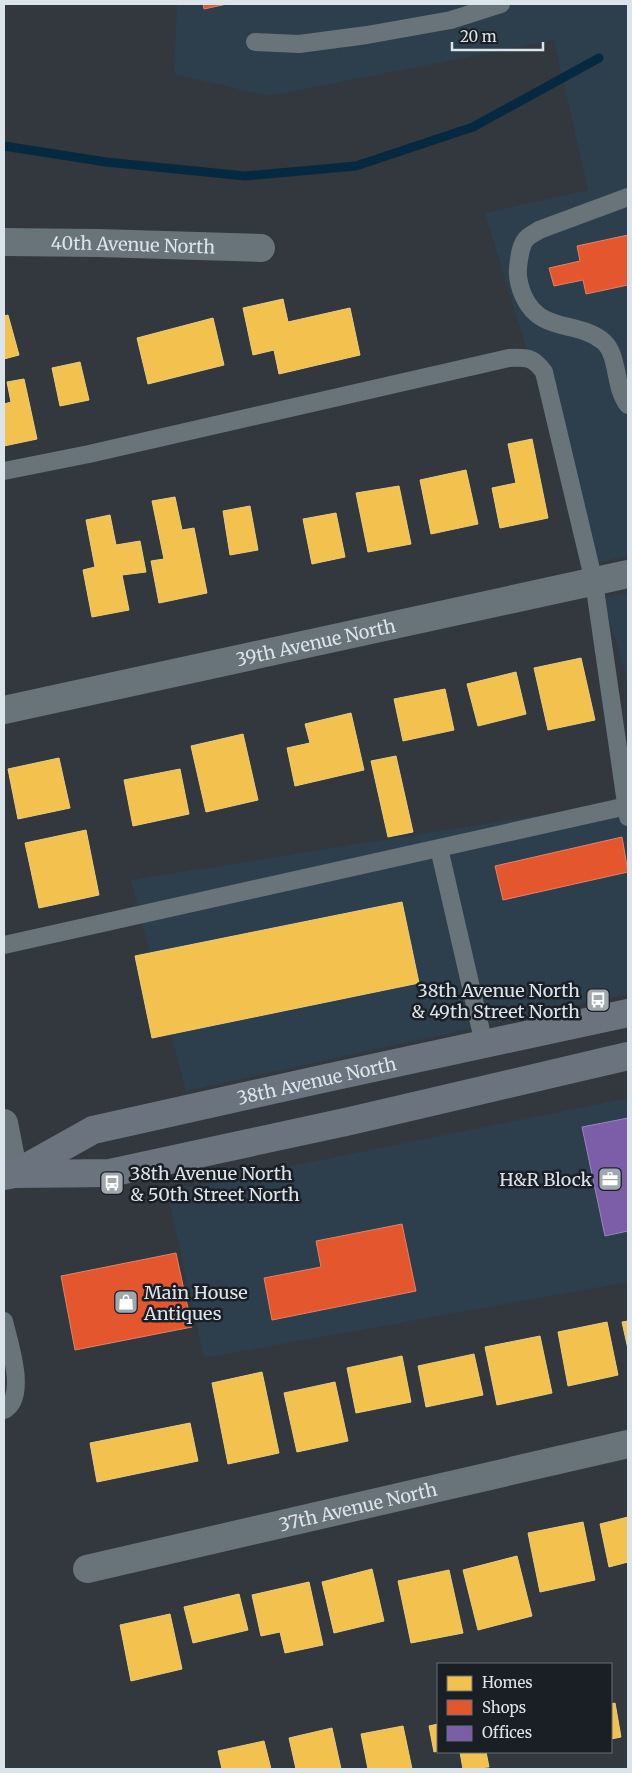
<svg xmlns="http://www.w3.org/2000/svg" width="632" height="1773" font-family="Merriweather,serif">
<rect width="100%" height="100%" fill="#32383e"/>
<!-- built -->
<path fill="#2d3e4d" d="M177,4h451v552l-36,8 -107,-351 103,-23 -34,-150 -285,56 -95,-22z
M628,593v90l-25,-85z
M628,801v193l-442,97 -55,-211z
M628,1098v184l-424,76 -37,-167z"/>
<!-- homes -->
<path fill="#f2c14e" stroke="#ebcc7d" d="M283,299l5,23 62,-14 10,47 -81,19 -5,-24 -21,5 -10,-47z
M8,315l11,40 -15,4v-43z
M213,318l11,47 -76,19 -11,-46z
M80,362l9,38 -29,6 -8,-38z
M24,379l13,60 -33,7v-42l7,-2 -4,-20z
M532,439l16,79 -48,10 -8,-40 24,-5 -8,-39z
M466,470l12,54 -47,10 -11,-54z
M399,486l12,58 -43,8 -12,-59z
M175,497l7,33 12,-2 13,65 -48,10 -8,-42 13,-2 -12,-58z
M250,506l8,44 -28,5 -7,-44z
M336,513l9,44 -33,7 -9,-45z
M110,515l6,30 24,-4 6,31 -24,3 7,35 -37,7 -9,-47 12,-3 -9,-47z
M581,658l14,62 -47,10 -14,-62z
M516,672l10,42 -48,12 -11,-42z
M445,689l9,41 -51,11 -9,-42z
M351,713l13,57 -69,16 -8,-38 23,-5 -5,-19z
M243,734l15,66 -52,12 -15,-66z
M396,756l17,76 -25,5 -17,-76z
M59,758l11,50 -52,11 -10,-50z
M180,769l9,45 -56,12 -9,-46z
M86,830l13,65 -60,13 -14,-65z
M402,902l17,81 -267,55 -17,-82z
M628,1321v28l-6,-27z
M607,1322l11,53 -50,11 -10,-54z
M540,1336l12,57 -55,12 -12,-58z
M474,1354l9,41 -57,12 -8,-41z
M402,1356l9,46 -55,11 -9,-45z
M262,1372l17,81 -51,11 -16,-81z
M335,1382l13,59 -51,11 -13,-59z
M190,1423l8,38 -101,21 -7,-39z
M628,1517v45l-19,5 -9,-43z
M583,1522l12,58 -55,12 -12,-59z
M517,1556l15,60 -54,14 -15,-60z
M372,1569l12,52 -50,12 -12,-51z
M449,1570l14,63 -52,10 -13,-62z
M309,1582l14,63 -38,8 -5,-21 -19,4 -9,-41z
M239,1594l9,36 -55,13 -9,-36z
M170,1614l12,55 -51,12 -11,-56z
M615,1703l6,34 -10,2v-35z
M438,1724v27l-4,1 -5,-26z
M403,1726l9,43h-44l-7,-35z
M332,1728l9,41h-45l-7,-31z
M264,1741l7,28h-49l-4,-18z
M460,1752h26l3,15 -26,2z"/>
<!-- shops -->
<path fill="#e4572e" stroke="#e28167" d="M203,4h24l-23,5z
M628,235v50l-42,9 -3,-14 -29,6 -5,-18 31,-7 -3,-15z
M622,837l6,35 -125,28 -8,-34z
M402,1224l14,67 -144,29 -8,-42 57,-11 -5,-26z
M176,1253l16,74 -117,23 -14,-74z"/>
<!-- offices -->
<path fill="#7b5ea7" stroke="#9886bb" d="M628,1118v113l-23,5 -23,-109z"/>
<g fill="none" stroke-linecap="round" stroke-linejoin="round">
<!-- stream -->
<path stroke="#062942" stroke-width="9" d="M4,146l102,16 139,14 111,-10 117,-39 126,-69"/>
<!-- service -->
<path stroke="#69737a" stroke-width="18" d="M255,42l44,2 68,-9 84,-15 50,-16
M628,197l-89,33c-4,3 -10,5 -13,9 -6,7 -7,20 -8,29 -1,9 2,21 6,29 17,37 55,23 80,45 15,14 10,46 24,63
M4,471l85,-17 420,-96c18,-1 24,-1 35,14l50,210 34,235
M439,848l45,196
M4,945l623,-139
M4,1321c5,22 24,76 0,89"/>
<!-- minor -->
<g stroke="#69737a" stroke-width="28">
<path id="s1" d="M4,242l95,1 162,5"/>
<path id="s2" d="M4,710l624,-136"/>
<path d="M4,1123l10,51"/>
<path id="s3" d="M87,1569l541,-125"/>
</g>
<!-- secondary -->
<g stroke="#6b747e" stroke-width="28">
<path id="s4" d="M18,1172l75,-42 238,-53 297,-64"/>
<path d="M4,1176l10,-2 96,-1 240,-52 278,-65"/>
</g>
</g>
<!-- icons -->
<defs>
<g id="bus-square" transform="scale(1.25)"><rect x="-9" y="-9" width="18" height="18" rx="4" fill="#a0a8ae" stroke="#1a1f25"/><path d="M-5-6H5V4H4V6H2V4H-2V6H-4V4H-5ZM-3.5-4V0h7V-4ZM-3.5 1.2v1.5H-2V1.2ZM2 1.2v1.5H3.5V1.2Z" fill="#fff"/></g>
<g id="office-square" transform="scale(1.25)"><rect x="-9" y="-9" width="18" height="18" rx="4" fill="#a0a8ae" stroke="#1a1f25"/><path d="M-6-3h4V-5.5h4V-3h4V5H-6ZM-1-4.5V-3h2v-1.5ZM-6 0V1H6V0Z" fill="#fff"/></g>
<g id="shop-square" transform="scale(1.25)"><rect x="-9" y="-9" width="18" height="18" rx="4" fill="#a0a8ae" stroke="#1a1f25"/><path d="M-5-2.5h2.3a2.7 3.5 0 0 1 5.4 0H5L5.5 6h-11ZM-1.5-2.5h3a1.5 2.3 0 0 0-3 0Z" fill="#fff"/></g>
</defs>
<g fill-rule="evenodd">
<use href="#bus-square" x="598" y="1000"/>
<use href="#office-square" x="610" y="1179"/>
<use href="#bus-square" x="112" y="1183"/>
<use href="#shop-square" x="126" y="1302"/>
</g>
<g text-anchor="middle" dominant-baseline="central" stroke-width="5" stroke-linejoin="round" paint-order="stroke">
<!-- street labels -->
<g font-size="18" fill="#dce4eb" stroke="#1a1f25">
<text stroke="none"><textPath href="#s1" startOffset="129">40th Avenue North</textPath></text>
<text stroke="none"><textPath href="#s2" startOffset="319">39th Avenue North</textPath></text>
<text stroke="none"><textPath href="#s4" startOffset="315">38th Avenue North</textPath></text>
<text stroke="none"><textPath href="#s3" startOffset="278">37th Avenue North</textPath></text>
</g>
<!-- poi labels -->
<g font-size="18" fill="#dce4eb" stroke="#1a1f25" text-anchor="end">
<text x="580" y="990">38th Avenue North<tspan x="580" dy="21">&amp; 49th Street North</tspan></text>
<text x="130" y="1173" text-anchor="start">38th Avenue North<tspan x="130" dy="21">&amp; 50th Street North</tspan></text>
<text x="592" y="1179">H&amp;R Block</text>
<text x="144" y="1292" text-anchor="start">Main House<tspan x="144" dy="21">Antiques</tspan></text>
</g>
</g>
<!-- border -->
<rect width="632" height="1773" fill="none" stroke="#dce4eb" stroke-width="10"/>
<!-- legend -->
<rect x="437" y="1663" width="175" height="90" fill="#1a1f25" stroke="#686e74"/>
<rect x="447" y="1676" width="25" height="15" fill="#f2c14e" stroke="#686e74"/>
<text x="482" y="1688" font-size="15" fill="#dce4eb">Homes</text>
<rect x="447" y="1700" width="25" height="15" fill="#e4572e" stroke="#686e74"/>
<text x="482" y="1713" font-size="15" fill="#dce4eb">Shops</text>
<rect x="447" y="1726" width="25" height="15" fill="#7b5ea7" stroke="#686e74"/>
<text x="482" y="1738" font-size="15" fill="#dce4eb">Offices</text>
<!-- scale -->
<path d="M452 42v8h91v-8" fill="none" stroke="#dce4eb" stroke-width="2.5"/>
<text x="460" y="42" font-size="15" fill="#dce4eb" stroke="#1a1f25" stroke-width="4" paint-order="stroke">20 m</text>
</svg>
